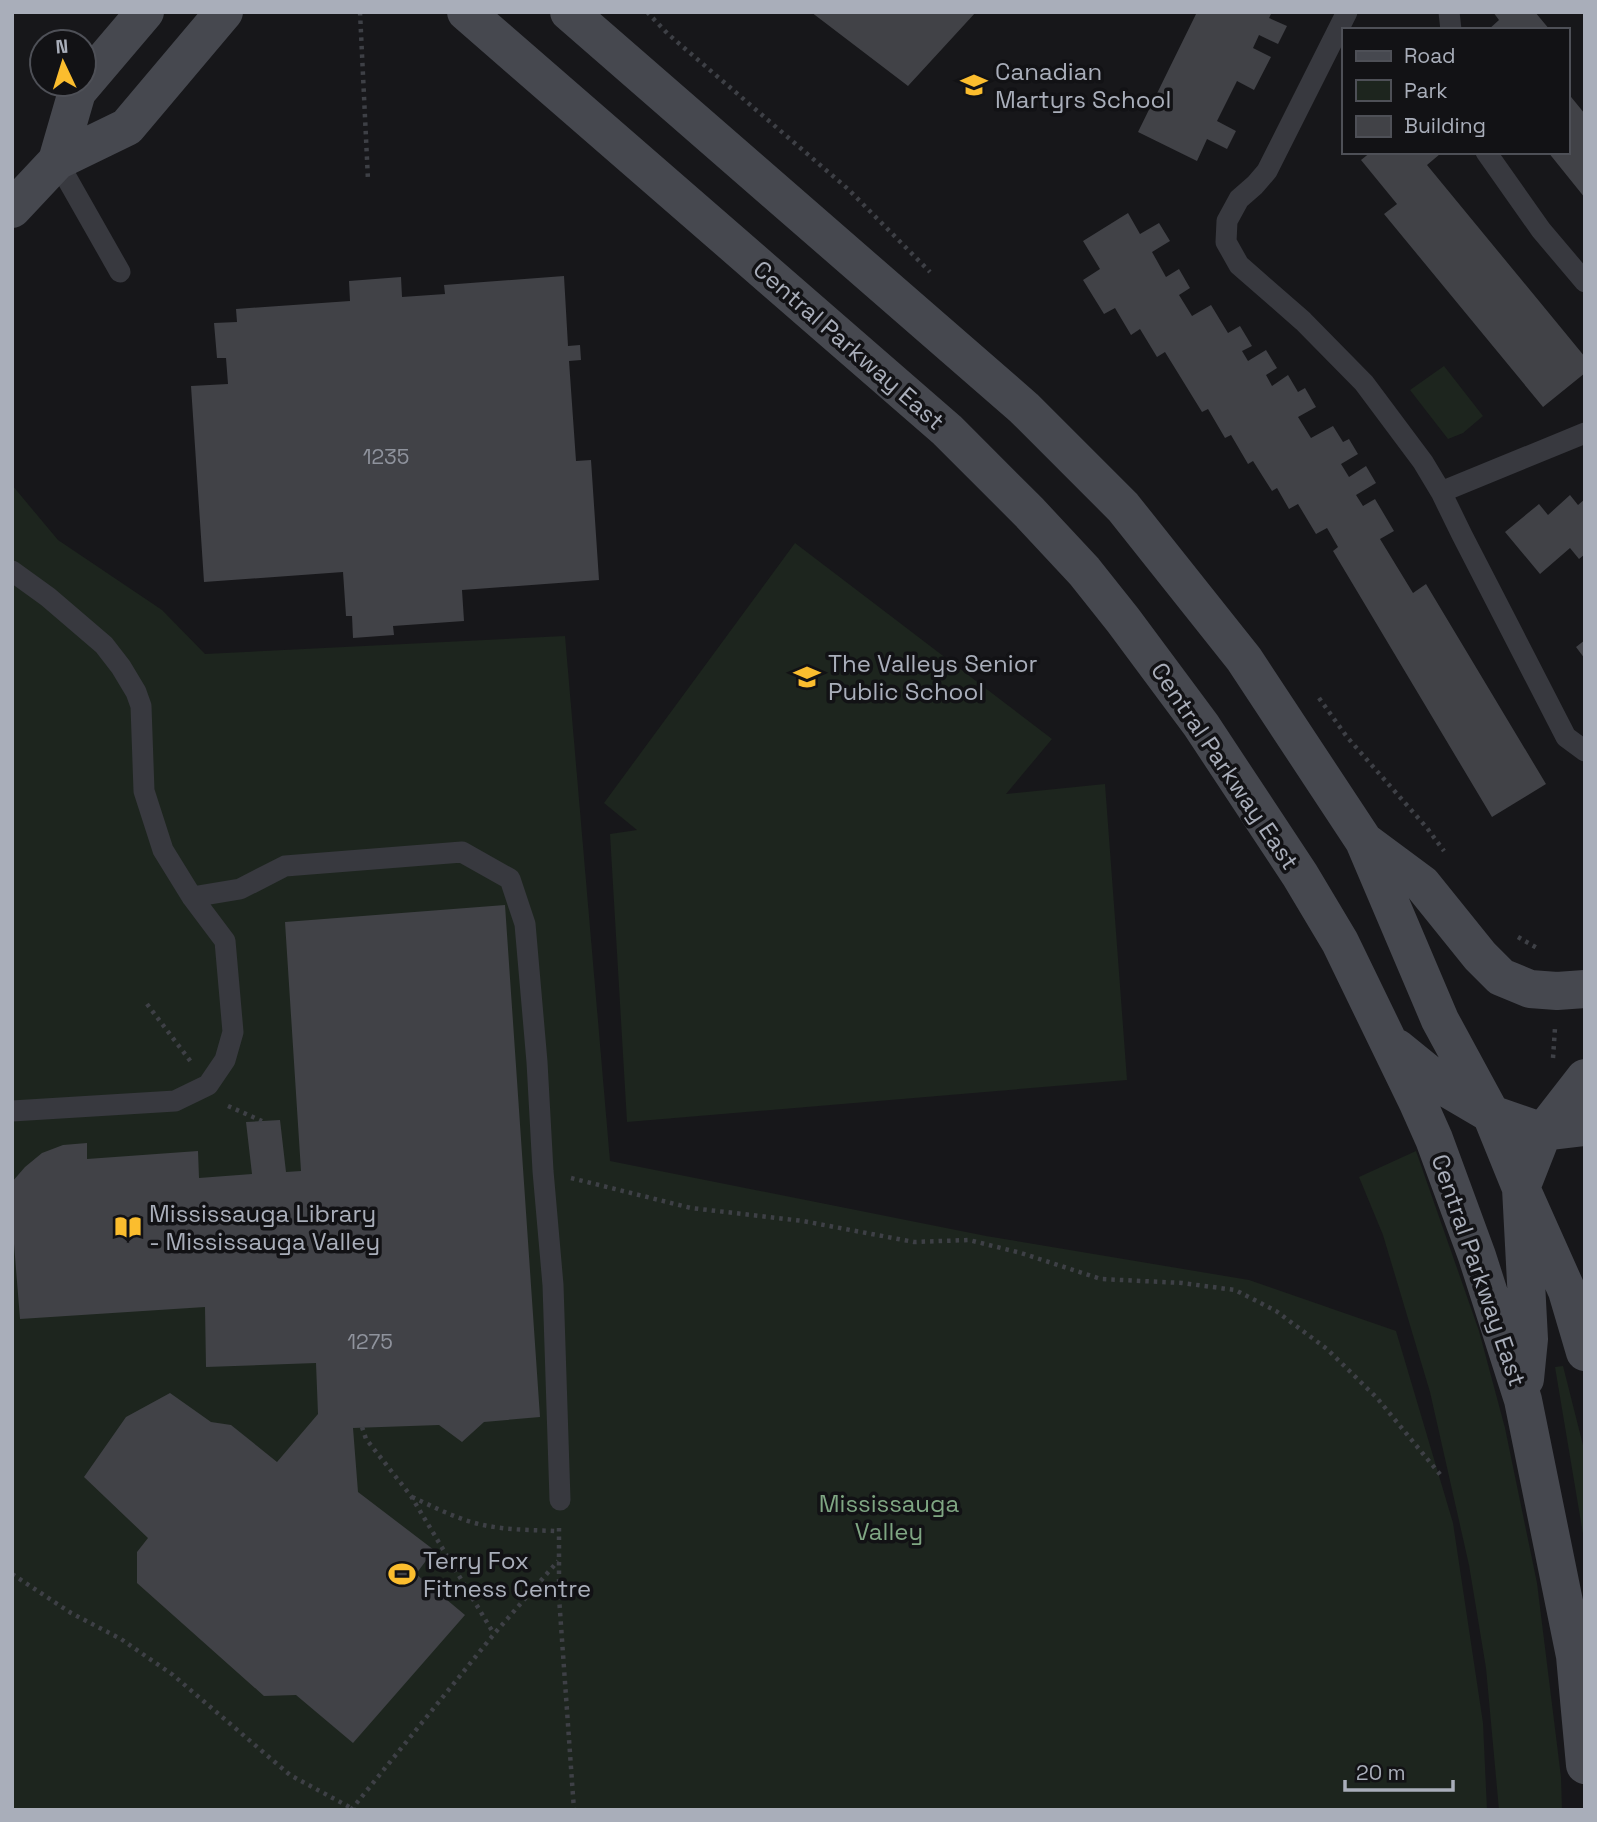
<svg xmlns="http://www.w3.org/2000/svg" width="1597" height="1822" font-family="'Space Grotesk',sans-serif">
<rect width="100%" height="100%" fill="#17171a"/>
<!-- green -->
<path fill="#1d251e" d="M1444,366l39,50 -20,17 -15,6 -38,-49z
M12,485l46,55 104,70 43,44 360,-18 45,525 376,75 263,44 147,51 57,192 30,200 4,87h-1475z
M795,543l257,196 -46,55 99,-10 22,296 -500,42 -17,-288 27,-4 -33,-27z
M1416,1151l63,180 26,97 32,155 24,194 1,33h-63l-13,-142 -17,-103 -39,-173 -47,-157 -24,-58z
M1563,1366l22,87v93l-30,-179z"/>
<!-- building -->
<path fill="#414247" d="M811,12h165l-68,74z
M1197,12h75l-3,6 18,8 -9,18 -19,-9 -6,13 18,9 -17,33 -17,-9 -20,40 19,10 -9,18 -20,-10 -10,22 -59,-29z
M1493,12h42l15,18h-62l11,-10z
M1567,92l18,22v84l-37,-46h19z
M1371,152h68l1,2 -13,11 158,192v16l-42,34 -159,-193 13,-10 -36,-44z
M1128,213l12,21 19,-11 11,18 -18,11 14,25 13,-8 11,19 -11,7 13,21 19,-11 17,28 12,-7 12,20 -10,5 6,10 18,-11 11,18 -11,7 6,11 16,-11 10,17 7,-4 11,19 -18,10 13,21 22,-12 10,16 6,-3 9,15 -17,10 8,13 17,-11 10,17 -20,12 7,11 12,-7 19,32 -14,8 33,54 13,-9 120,200 -54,33 -159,-266 5,-4 -11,-19 -11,6 -18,-30 -9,5 -12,-21 -5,3 -19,-30 -5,3 -17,-29 -6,3 -17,-29 -6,3 -37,-60 -8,5 -17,-28 -9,6 -16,-27 -11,6 -21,-34 17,-11 -17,-28z
M564,276l4,70 12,-1 1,15 -12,1 7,100 15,-1 8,120 -137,10 2,31 -71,5 1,9 -41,3 -1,-22h-6l-3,-44 -139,10 -13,-196 37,-2 -2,-26h-9l-3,-35 23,-1 -1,-13 114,-8 -1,-20 52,-4 1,20 43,-3 -1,-9z
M1570,495l8,10 7,-6v55l-6,5 -9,-11 -30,26 -35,-42 34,-28 9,11z
M1585,640v19l-9,-12z
M505,905l35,512 -56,5 -22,20 -23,-17 -86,3 5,64 76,58 -18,24 49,41 -112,128 -57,-48 -32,1 -127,-113v-31l11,-14 -64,-61 42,-60 44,-24 41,29 20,3 46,37 41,-48 -2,-51 -110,4 -1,-60 -185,12 -6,-75h-2v-62l13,-15 17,-14 21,-8 24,-2v16l111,-8 1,27 53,-4 -6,-52 34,-2 6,52 15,-1 -16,-249z"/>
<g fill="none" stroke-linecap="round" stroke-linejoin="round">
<!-- path -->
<path stroke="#3e4046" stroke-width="4.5" stroke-dasharray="3.5 5" stroke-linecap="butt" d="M360,12l8,168
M647,12l21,22 180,155 82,83
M1319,698l28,39 80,91 17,23
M1518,937l19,11
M147,1004l44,58
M1553,1058l2,-30
M228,1106l34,15
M571,1178l120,30 112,13 111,21 55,-2 52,13 80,26 81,4 53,7 41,21 51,38 50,49 66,80
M362,1427l4,12 45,57 83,138
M412,1497c22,10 47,23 71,28 23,5 48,5 72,6
M559,1528v69l15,213
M12,1574l59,39 50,26 52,36 117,100 65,35
M351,1810l143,-176 64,-73"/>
<!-- lane -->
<path stroke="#38393f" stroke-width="21" d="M1347,12l-80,159 -12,14 -16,14 -12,22 -1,21 13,23 64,56 61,62 59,79 18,30 21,43 104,202 19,14
M1449,12l2,18
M1486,152l55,78 44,52
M57,161l63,111
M1441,492l144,-59
M12,571l36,26 56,48 17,22 15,25 5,14 3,85 19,59 29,47 33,44 8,91 -8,28 -17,25 -33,16 -163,10
M192,897l48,-8 45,-23 177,-14 48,27 15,45 12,138 6,109 10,114 7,215"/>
<!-- secondary -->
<path stroke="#46484f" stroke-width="38" d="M466,12l481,418 82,82 55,59 39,49 78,105 99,150 40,67 78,161 16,36 43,117 46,144 52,256 10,109
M569,12l455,396 99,99 121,152 120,182 76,179 51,94 30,74 46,103 18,61
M57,161l20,-69 68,-80
M12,209l45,-48 70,-34 97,-115
M1364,841l58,43 58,72 21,21 29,12 27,2 28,-2
M1397,1048l48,39 46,27 52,18 42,-5
M1525,1379l4,-40 -8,-151 22,-56 42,-54"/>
</g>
<!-- icons -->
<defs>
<g id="school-bare" transform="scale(2.1)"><path d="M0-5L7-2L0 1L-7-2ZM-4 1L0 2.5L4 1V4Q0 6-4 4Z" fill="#fbbd2e" stroke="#121215" stroke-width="2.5" paint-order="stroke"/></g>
<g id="library-bare" transform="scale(2.1)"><path d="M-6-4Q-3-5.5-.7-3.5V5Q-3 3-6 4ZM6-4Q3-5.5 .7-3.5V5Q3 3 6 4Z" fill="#fbbd2e" stroke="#121215" stroke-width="2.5" paint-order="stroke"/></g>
<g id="stadium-bare" transform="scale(2.1)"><path d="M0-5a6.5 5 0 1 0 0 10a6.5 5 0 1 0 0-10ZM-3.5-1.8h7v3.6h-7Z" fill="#fbbd2e" stroke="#121215" stroke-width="2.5" paint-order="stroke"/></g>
</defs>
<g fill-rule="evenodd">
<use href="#school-bare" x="974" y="85"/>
<use href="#school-bare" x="807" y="677"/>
<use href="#library-bare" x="128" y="1227"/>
<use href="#stadium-bare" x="402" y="1574"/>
</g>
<g text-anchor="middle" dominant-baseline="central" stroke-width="7" stroke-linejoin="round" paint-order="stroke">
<!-- number labels -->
<g font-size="21" fill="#8f939d">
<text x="386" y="456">1235</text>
<text x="370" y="1341">1275</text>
</g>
<!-- poi labels -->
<g font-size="24" fill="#a9aeba" stroke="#121215" text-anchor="start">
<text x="995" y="71">Canadian<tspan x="995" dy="28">Martyrs School</tspan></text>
<text x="828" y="663">The Valleys Senior<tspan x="828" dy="28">Public School</tspan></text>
<text x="149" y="1213">Mississauga Library<tspan x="149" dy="28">- Mississauga Valley</tspan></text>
<text x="423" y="1560">Terry Fox<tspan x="423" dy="28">Fitness Centre</tspan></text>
</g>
<!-- street labels -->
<g font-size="24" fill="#a9aeba" stroke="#121215">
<text transform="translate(849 345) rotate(41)">Central Parkway East</text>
<text transform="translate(1225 766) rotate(56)">Central Parkway East</text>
<text transform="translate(1479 1270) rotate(71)">Central Parkway East</text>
</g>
<!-- park labels -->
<g font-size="24" fill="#7fa683" stroke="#121215">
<text x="889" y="1503">Mississauga<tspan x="889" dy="28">Valley</tspan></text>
</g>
</g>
<!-- border -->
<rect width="1597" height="1822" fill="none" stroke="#a9aeba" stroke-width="28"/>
<!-- legend -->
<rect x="1342" y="28" width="228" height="126" fill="#121215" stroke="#4e5057" stroke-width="2"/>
<rect x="1356" y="51" width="35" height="10" fill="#46484f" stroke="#4e5057" stroke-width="2"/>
<text x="1404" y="63" font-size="21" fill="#a9aeba">Road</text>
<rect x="1356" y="80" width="35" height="21" fill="#1d251e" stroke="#4e5057" stroke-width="2"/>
<text x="1404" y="98" font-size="21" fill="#a9aeba">Park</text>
<rect x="1356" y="116" width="35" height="21" fill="#414247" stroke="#4e5057" stroke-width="2"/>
<text x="1404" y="133" font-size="21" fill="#a9aeba">Building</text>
<!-- north arrow -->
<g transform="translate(63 63) rotate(356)"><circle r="33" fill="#121215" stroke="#4e5057" stroke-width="2"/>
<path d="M0-5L12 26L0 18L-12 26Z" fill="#fbbd2e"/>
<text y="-10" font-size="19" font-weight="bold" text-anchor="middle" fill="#a9aeba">N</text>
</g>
<!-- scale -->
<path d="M1345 1780v10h108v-10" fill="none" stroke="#a9aeba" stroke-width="3.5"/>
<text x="1356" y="1780" font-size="21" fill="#a9aeba" stroke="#121215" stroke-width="5" paint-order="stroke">20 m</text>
</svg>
